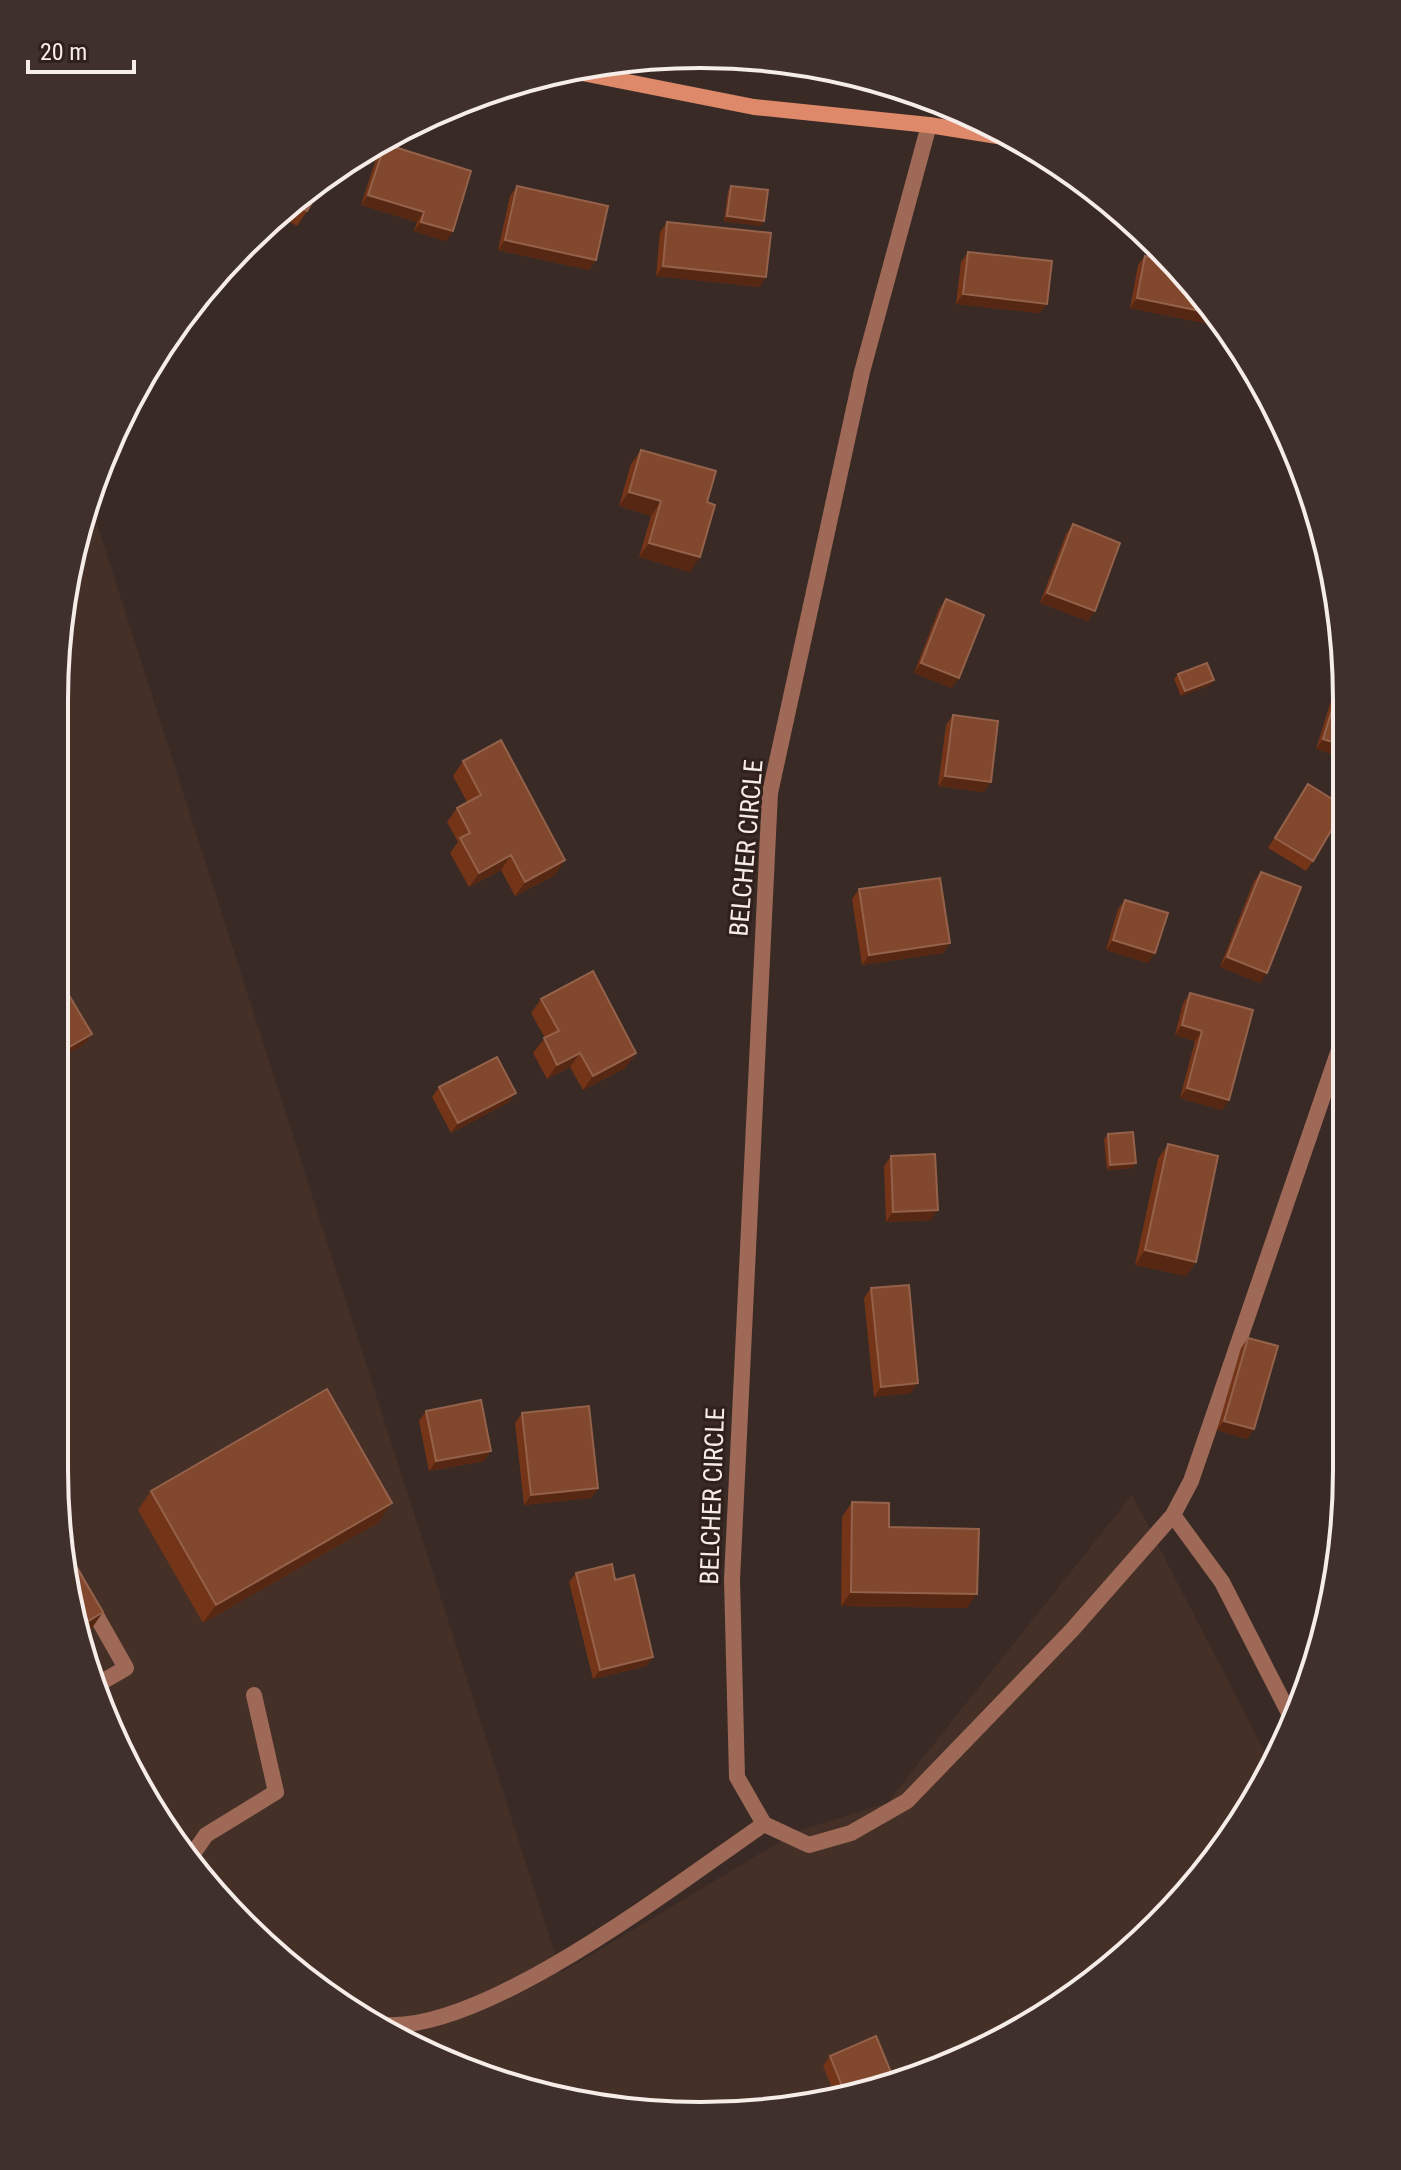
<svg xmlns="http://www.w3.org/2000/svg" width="1401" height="2170" font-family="'Roboto Condensed',sans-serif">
<rect width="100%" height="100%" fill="#392a25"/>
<!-- built -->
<path fill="#453028" d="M90,502l471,1471 237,-142 89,-28 245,-308 138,267 -83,133 -128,112 -191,87 -209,21 -167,-33 -185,-99 -144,-154 -75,-152 -34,-208 6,-853z"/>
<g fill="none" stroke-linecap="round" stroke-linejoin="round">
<!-- lane -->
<path stroke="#9e6956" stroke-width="16" d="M71,1571l55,97 -33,19
M190,1858l16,-23 70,-43 -22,-97
M387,2025c102,5 291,-142 377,-201"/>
<!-- street -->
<path stroke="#9e6956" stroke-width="16" d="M929,125l-67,247 -92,421 -38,787 5,197 27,47 45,21 42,-12 56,-32 165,-171 101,-115 18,-34 153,-446
M1173,1515l49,67 72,141"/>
<!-- secondary -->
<path stroke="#dd896a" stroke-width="16" d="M567,70l187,37 175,18 93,15"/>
</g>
<!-- wall -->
<path fill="#743417" d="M385,144l68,87 -7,10 -32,-10 3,-9 -56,-17 17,-52z
M517,186l79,74 -7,10 -91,-20 12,-54z
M731,186l30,40 -37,-5 4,-30z
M307,188v23l-10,15 -19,-11z
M667,222l93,65 -104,-11 4,-44z
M968,252l72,61 -84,-9 5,-42z
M1145,256l64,68 -79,-16 8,-43z
M641,450l66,52 -17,70 -51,-15 12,-41 -32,-10 12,-42z
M1073,524l15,97 -48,-18 26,-69z
M946,599l6,89 -38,-15 25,-64z
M1178,674l36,6 -4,5 -29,11 -7,-17z
M1342,678l4,1 -1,79 -29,-9 19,-61z
M953,715l31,77 -46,-6 8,-61z
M463,761l92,114 -40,21 -14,-26 -32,17 -19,-34 8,-11 -11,-20 10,-14 10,-6 -14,-26z
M1308,784l5,77 -7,10 -38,-23z
M1261,872l6,101 -7,10 -40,-16 34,-86z
M859,889l91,54 -7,10 -81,12 -10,-66z
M1125,900l23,63 -42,-13 12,-41z
M1190,993l63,17 -31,100 -42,-12 15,-57 -20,-6 8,-32z
M541,999l95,54 -11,15 -42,22 -13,-23 -23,12 -14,-26 12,-15 -14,-25z
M439,1087l70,15 -58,31 -19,-36z
M1108,1134l25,34 -26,2 -3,-31z
M1168,1144l28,118 -10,14 -51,-11 23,-106z
M891,1156l40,64 -45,2 -2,-56z
M871,1288l40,105 -37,4 -10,-99z
M1248,1338l-1,101 -30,-9 24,-82z
M426,1411l58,50 -55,10 -10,-50z
M522,1413l76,75 -7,10 -67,7 -9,-82z
M151,1491l228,31 -176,101 -65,-113z
M852,1502l37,25 78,81 -126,-2 1,-89z
M576,1573l39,7 38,77 -7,9 -53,13 -24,-97z
M830,2056l38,38 -32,3 -13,-31z"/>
<!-- shaded-wall -->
<path fill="#562813" d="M368,195l56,17 -7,10 -56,-17z
M727,216l37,5 -3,5 -37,-5z
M421,222l32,9 -7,10 -32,-10z
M505,240l91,20 -7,10 -91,-20z
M663,266l103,11 -6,10 -104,-11z
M963,294l84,10 -7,9 -84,-9z
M1137,298l78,16 -6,10 -79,-16z
M629,492l32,9 -10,15 -32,-10z
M649,543l51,14 -10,15 -51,-15z
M1047,593l48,18 -7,10 -48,-18z
M921,663l38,15 -7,10 -38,-15z
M1214,680l-4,5 -29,11 4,-5z
M1323,739l22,7v12l-29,-9z
M945,776l46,6 -7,10 -46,-6z
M511,855l-10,15 -32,17 10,-14z
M565,860l-10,15 -40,21 10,-14z
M1113,940l42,13 -7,10 -42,-13z
M950,943l-7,10 -81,12 7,-10z
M1227,957l40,16 -7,10 -40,-16z
M1182,1025l20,6 -7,10 -20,-6z
M92,1034l-7,10 -28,16v-6z
M580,1053l-10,14 -23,12 10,-14z
M636,1053l-11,15 -42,22 10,-14z
M1187,1088l42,12 -7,10 -42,-12z
M516,1093l-7,9 -58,31 7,-10z
M1136,1163l-3,5 -26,2 3,-5z
M938,1210l-7,10 -45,2 7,-10z
M1145,1250l51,12 -10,14 -51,-11z
M918,1383l-7,10 -37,4 7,-10z
M1224,1421l30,8 -7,10 -30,-9z
M491,1451l-7,10 -55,10 7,-10z
M598,1488l-7,10 -67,7 7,-10z
M392,1503l-13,19 -176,101 13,-18z
M851,1592l126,2 -10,14 -126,-2z
M103,1612l-13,19 -9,5 -1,-10z
M653,1657l-7,9 -53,13 7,-9z"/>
<!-- building -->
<path fill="#82482d" stroke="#94614a" stroke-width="2" d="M385,144l86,27 -18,60 -32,-9 3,-10 -56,-17z
M328,175l-21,36 -16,-9 16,-14z
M517,186l91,20 -12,54 -91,-20z
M731,186l37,4 -4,31 -37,-5z
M667,222l104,11 -5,44 -103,-11z
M968,252l84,9 -5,43 -84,-10z
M1145,256l25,5 43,46 3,4 -1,3 -78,-16z
M641,450l75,21 -9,31 8,3 -15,52 -51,-14 12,-42 -32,-9z
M1073,524l47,19 -25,68 -48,-18z
M946,599l38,16 -25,63 -38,-15z
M1207,663l7,17 -29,11 -7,-17z
M1342,678l4,1 -1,67 -22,-7z
M953,715l45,6 -7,61 -46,-6z
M501,740l64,120 -40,22 -14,-27 -32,18 -19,-35 10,-5 -13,-25 24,-13 -18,-34z
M1308,784l37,23 -32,54 -38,-23z
M1261,872l40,15 -34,86 -40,-16z
M940,878l10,65 -81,12 -10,-66z
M1125,900l43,13 -13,40 -42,-13z
M593,971l43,82 -43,23 -13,-23 -23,12 -13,-27 15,-7 -18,-32z
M57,975l35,59 -35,20z
M1190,993l63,17 -24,90 -42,-12 15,-57 -20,-6z
M497,1057l19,36 -58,30 -19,-36z
M1133,1132l3,31 -26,2 -2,-31z
M1168,1144l50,12 -22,106 -51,-12z
M935,1154l3,56 -45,2 -2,-56z
M909,1285l9,98 -37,4 -10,-99z
M1248,1338l30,8 -24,83 -30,-8z
M327,1389l65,114 -176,102 -65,-114z
M481,1400l10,51 -55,10 -10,-50z
M589,1406l9,82 -67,7 -9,-82z
M852,1502l37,1v24l90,2 -2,65 -126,-2z
M68,1553l35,59 -23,14z
M612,1564l3,16 19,-5 19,82 -53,13 -24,-97z
M876,2036l19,46 -27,12 -22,2 -16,-40z"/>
<g text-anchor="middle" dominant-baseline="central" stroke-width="6" stroke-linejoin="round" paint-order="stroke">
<!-- street labels -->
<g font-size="26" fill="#f6ece8" stroke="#2f201b">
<text transform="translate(746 848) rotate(-85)">BELCHER CIRCLE</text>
<text transform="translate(712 1496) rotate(-88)">BELCHER CIRCLE</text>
</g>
</g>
<!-- crop -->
<path d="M0 0H1401V2170H0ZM700 68H701A632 632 0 0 1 1333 700V1470A632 632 0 0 1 701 2102H700A632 632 0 0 1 68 1470V700A632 632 0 0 1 700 68Z" fill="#3f302b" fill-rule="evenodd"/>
<path fill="none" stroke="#f6ece8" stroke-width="4" d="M700 68H701A632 632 0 0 1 1333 700V1470A632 632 0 0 1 701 2102H700A632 632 0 0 1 68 1470V700A632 632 0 0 1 700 68Z"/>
<!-- scale -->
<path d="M28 60v12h106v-12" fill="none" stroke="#f6ece8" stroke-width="4"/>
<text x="40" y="60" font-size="24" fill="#f6ece8" stroke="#2f201b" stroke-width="6" paint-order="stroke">20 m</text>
</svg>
